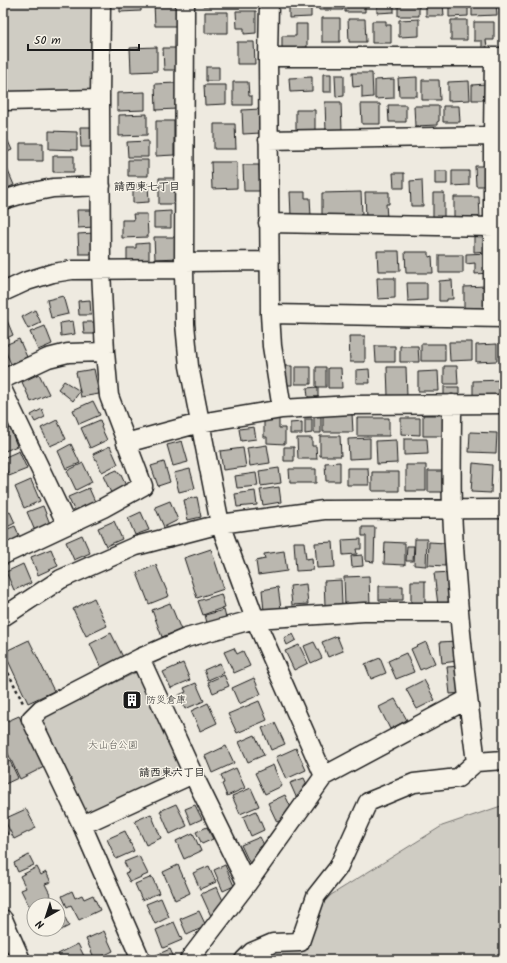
<svg xmlns="http://www.w3.org/2000/svg" width="507" height="963" font-family="Kalam,'Klee One',sans-serif">
<rect width="100%" height="100%" fill="#eeeae0"/>
<filter id="ink" filterUnits="userSpaceOnUse"><feTurbulence type="fractalNoise" baseFrequency=".025" numOctaves="2"/><feDisplacementMap in="SourceGraphic" scale="8" xChannelSelector="R" yChannelSelector="G"/><feConvolveMatrix kernelMatrix="1 2 1 2 8 2 1 2 1" color-interpolation-filters="sRGB"/></filter>
<g filter="url(#ink)">
<!-- green -->
<path fill="#cfccc3" stroke="#767470" d="M3,3h92l-2,92h-87l-3,-7z
M137,672l48,100 -96,46 -48,-100z
M504,805v155h-235l62,-65 111,-69z"/>
<!-- building -->
<path fill="#bab7af" stroke="#1c1c1c" d="M120,3h21v8l-21,1z
M154,3h23l1,23h-23z
M202,3h21v3h-20z
M289,3h22v14l-22,1z
M318,3h25v7h-24z
M345,3h20v9h-20z
M377,3h17v9l-17,1z
M398,3h21v13h-21z
M426,3h17l1,13h-18z
M449,3h19v13l-19,1z
M472,3h24l1,12 -25,1z
M500,3h4v12h-4z
M236,11h20v22l-12,1v-6h-7z
M205,12h23v21h-23z
M322,18h18v24h-18z
M348,19h17l1,23h-17z
M419,19v17l-20,1v-17z
M451,20h16v20h-16z
M372,21h14v4h5v18h-19z
M474,22h20v18h-8l1,7 -5,1v-7h-8z
M296,24h11v23l-25,1v-12h14z
M237,42h17l1,22h-18z
M157,47v24l-26,1 -1,-24z
M163,48h16l1,22h-16z
M206,67h13v14h-13z
M352,73h20l1,24 -11,1v-12l-9,1z
M323,74h8v18h-8z
M335,75h9v21l-8,1z
M312,77v14l-22,1 -1,-14z
M417,77v19h-18l-1,-18z
M394,79v19l-19,1v-19z
M422,80h17l1,20h-18z
M469,81l1,19 -22,1v-19z
M233,82h15l1,14h3v9h-19z
M176,83l1,26 -21,1 -1,-26z
M485,84v16h-13v-15z
M204,85h22v19l-21,1z
M145,92v18l-28,1v-18z
M325,102h16l1,29 -16,1z
M361,104h19v20h-18z
M388,105h18v17h-17z
M414,106h25v15l-2,1v3l-22,1z
M443,106h16l1,16h-17z
M260,109l1,24 -18,1 -1,-24z
M296,110h19v23h-19z
M147,114v21l-28,1v-21z
M156,121h18v34l-18,1z
M214,124h21l1,25h-22z
M80,127h15l1,20h-15z
M3,130l9,20 -9,4z
M49,131l28,1v18l-28,-1z
M148,141v16h-20l-1,-15z
M20,143h23v18h-23z
M53,156h21v16h-21z
M128,160h20v16h-20z
M211,162h26v26l-25,1z
M5,164l9,21 -11,5v-25z
M243,165h16l1,26h-16z
M475,166h15v20h-14z
M435,171h12v13h-12z
M452,171h17v14l-17,1z
M393,173h11v15h-10z
M159,178h15l1,26h-16z
M422,180l1,26h-12l-1,-25z
M133,184h15l1,18 -16,1z
M290,192h15v6h5l1,18h-20z
M361,192l1,22 -40,1v-22z
M365,192h24v12h-3l1,14h-21z
M433,193h11v24h-11z
M454,197h25l1,20h-26z
M77,210h18v17l-17,1z
M171,211v17h-17v-16z
M133,214h14l1,23 -26,1v-18h12z
M94,233l1,21h-16l-1,-20z
M474,235h13l1,16 -14,1z
M154,237h24l1,21 -24,1z
M149,243v19l-22,1v-15h9v-4z
M377,251h22l1,20h-22z
M405,252h24v5l3,-1 1,17h-27z
M489,253v20l-14,1v-11l-9,1v-10z
M439,255h24v18h-24z
M377,278h18v20l-17,1z
M452,280l1,19h-6v2h-8v-20z
M407,283h20v17l-19,1z
M485,286l1,23h-22v-22z
M63,296l5,18 -17,4 -4,-18z
M90,300l1,15h-12l-1,-14z
M35,310l6,13 -13,6 -6,-12z
M6,318l7,17 -10,5v-20z
M73,321l2,13 -14,2 -1,-13z
M83,322h11l1,12h-11z
M45,326l7,18 -14,6 -8,-18z
M349,336h16v26h-15z
M19,339l8,18 -16,7 -8,-18z
M449,342h23v18l-22,1z
M421,344h24v17h-24z
M497,344v17l-21,1v-17z
M375,346h20v16h-19z
M400,346h18l1,16h-19z
M279,366h13v19h-12z
M444,366h13l1,18h-14z
M295,367h16v17h-16z
M316,367h10v20h-10z
M387,367h19l1,29h-19z
M328,368h13l1,20h-14z
M94,369l5,25 -18,3 -5,-25z
M369,369l1,14h-14v-13z
M438,371l1,20h-21v-19z
M39,374l10,20 -18,8 -9,-20z
M504,380v19h-31v-18z
M64,381l16,10 -7,10 -15,-12z
M318,387v10h-10l-1,-9z
M444,387h15v13h-15z
M93,401l7,14 -21,9 -6,-14z
M42,409l3,8 -10,5 -4,-7z
M323,413h29l1,19h-30z
M423,415h21v21h-21z
M314,416h7v17h-7z
M264,418h15v10h6v16l-18,-1v-6h-3z
M357,418h32v18h-32z
M401,418h19v17l-19,-1z
M305,419h7v14l-7,1z
M57,420l9,19 -16,7 -9,-18z
M100,420l2,6 -1,1 6,13 -17,8 -9,-20z
M302,422v12h-12v-11z
M254,427l2,12 -15,2 -2,-12z
M10,428l7,18 -14,6v-21z
M470,432l27,1 -1,20 -27,-1z
M502,433h2v22l-3,-1z
M320,436h20l1,20h-21z
M297,438h15v8h4l1,13h-19z
M370,438v20l-21,1 -1,-20z
M404,439h23l1,15 -24,1z
M396,440l1,23 -20,1 -1,-23z
M182,441l6,21 -15,4 -6,-21z
M71,444l9,19 -14,6 -8,-18z
M267,445l3,18 -20,3 -3,-18z
M110,446l8,18 -16,8 -9,-18z
M284,447h10v14h-10z
M243,448l3,19 -23,3 -3,-19z
M19,451l8,18 -18,7 -6,-14v-4z
M503,461h1v22l-6,-1 1,-11h3z
M164,462l6,20 -12,4 -7,-20z
M340,462v19h-14l-1,-18z
M83,463l9,19 -16,8 -9,-19z
M473,463l19,2 -1,28 -20,-1z
M406,465h20v26h-20z
M279,468l2,15 -20,3 -2,-15z
M347,468h21l1,17h-22z
M190,469l5,19 -16,4 -5,-19z
M289,469h27v14h-26z
M117,470l2,3h1l8,17 -15,7 -10,-21z
M428,471h18v21h-18z
M372,472h27v19h-27z
M256,473l2,13 -21,2 -2,-12z
M31,480l9,21 -16,7 -9,-21z
M279,487l2,15 -18,3 -3,-15z
M3,488l5,12 -5,3z
M89,488l7,16 -20,10 -8,-17z
M255,491l2,14 -20,2 -2,-13z
M197,497l4,20 -13,3 -4,-20z
M170,501l8,19 -14,7 -9,-20z
M43,506l7,18 -15,7 -8,-19z
M10,512l5,11 -12,6v-14z
M141,512l8,18 -14,5 -7,-17z
M114,521l8,18 -16,7 -8,-18z
M15,526l6,14 -18,8v-17z
M362,527h13l-1,35 -8,-1v-25h-4z
M82,535l8,18 -16,7 -8,-18z
M361,539v10h-5l1,5 -14,1 -1,-15z
M415,539h12l-1,27 -12,-1z
M294,542h10l2,17 6,-1 1,12 -17,1z
M333,542l2,25 -18,1 -2,-25z
M385,542l20,1v22l-21,-1z
M429,542l17,1 -1,23 -17,-1z
M407,546h7l-1,15h-7z
M51,549l7,17 -20,9 -7,-18z
M211,549l13,40 -27,9 -13,-40z
M284,551l3,20 -29,4 -2,-14 9,-2 -1,-5z
M362,555l1,11 -11,1 -1,-11z
M23,564l8,19 -17,7 -8,-18z
M156,565l13,31 -20,8 -12,-31z
M452,572l3,31 -17,2 -4,-32z
M369,576l1,28 -25,2 -1,-29z
M341,580l1,24 -17,1 -1,-24z
M411,581h14v23h-14z
M306,584l2,20 -16,1 -2,-19z
M379,586h24v14h-24z
M278,587l3,22 -17,2 -2,-21z
M221,594l4,13 -22,8 -5,-14z
M94,598l13,28 -21,10 -13,-27z
M170,603l11,27 -19,7 -10,-27z
M224,610l2,8 -19,5 -2,-8z
M111,633l13,26 -22,11 -12,-26z
M293,634l3,6 -9,5 -3,-7z
M337,636l6,15 -15,6 -6,-15z
M29,640l25,51 -26,12 -24,-51z
M456,641l2,20 -16,2 -2,-21z
M314,642l8,16 -11,5 -7,-17z
M426,642l9,21 -15,7 -9,-21z
M299,645l9,18 -14,7 -9,-19z
M234,648l3,6 6,-3 7,15 -16,7 -10,-21z
M406,653l8,19 -18,7 -8,-18z
M380,658l6,15 -15,6 -6,-15z
M183,663l7,17 -19,8 -8,-16z
M220,663l4,10 -16,7 -4,-10z
M461,666l3,27 -14,1 -3,-27z
M224,675l5,11 -16,7 -5,-11z
M254,678l7,16 -22,10 -7,-16z
M424,680l11,20 -18,9 -11,-20z
M196,683l8,18 -19,8 -6,-14 7,-3 -2,-4z
M132,696l4,7 -4,2 -3,-8z
M395,699l12,21 -17,9 -11,-22z
M259,701l8,19 -30,13 -9,-19z
M208,703l9,20 -17,8 -9,-20z
M19,716l25,51 -24,12 -17,-36v-20z
M275,723l10,21 -14,6 -9,-22z
M255,735l9,20 -16,7 -9,-20z
M226,746l8,17 -22,10 -7,-17z
M296,748l10,22 -20,9 -10,-22z
M10,761l8,17 -15,7v-20z
M273,765l9,21 -17,8 -10,-21z
M236,768l9,20 -18,8 -5,-12 2,-1 -3,-8z
M304,778l7,15 -14,6 -7,-16z
M251,788l8,18 -19,8 -8,-18z
M285,795l9,19 -17,8 -9,-19z
M176,804l11,22 -17,8 -10,-23z
M195,805l7,14 -11,5 -6,-15z
M26,809l10,19 -22,11 -10,-20z
M256,811l8,19 -13,6 -8,-19z
M151,814l10,24 -15,7 -11,-24z
M3,824l5,10 -5,2z
M207,827l6,12 -11,5 -6,-12z
M125,831l9,20 -18,8 -9,-20z
M193,833l8,18 -17,8 -8,-18z
M260,837l4,8 -6,3 5,11 -13,5 -9,-19z
M29,855l5,10 -16,7 -4,-9z
M139,856l9,18 -18,8 -5,-9 4,-1 -5,-10z
M178,865l12,28 -15,7 -12,-28z
M225,865l9,21 -11,5 -9,-21z
M209,866l7,16 -16,7 -7,-16z
M37,867l4,8 5,-3 5,10 -6,2 6,12 -22,10 -8,-16 5,-2 -6,-12z
M152,877l7,16 -17,7 -7,-16z
M217,887l10,23 -16,6 -10,-22z
M72,891l3,7 7,-3 2,4 9,-4 7,15 -21,10 -8,-15 -4,2 -5,-11z
M161,898l8,19 -14,7 -9,-20z
M57,901l12,25 -16,8 -2,-5h7v-24h-8z
M199,911l7,15 -19,9 -7,-16z
M174,922l8,18 -19,8 -7,-18z
M104,931l9,20 -18,9 -9,-21z
M78,944l8,16h-25l-3,-6z
M170,949l5,11h-19l-2,-4z"/>
<g fill="none" stroke-linecap="round" stroke-linejoin="round">
<!-- minor casing -->
<g stroke="#1c1c1c" stroke-width="21">
<path id="minor" d="M185,3l-1,266 1,55 4,42 31,158 35,95 69,157
M269,3l-1,54 2,257 2,32 10,63
M268,57h236
M3,101l97,-2
M268,140l225,-4
M3,200l20,-6 30,-6 48,-2
M268,223l226,4
M185,262l84,-1
M3,292l24,-11 26,-8 19,-3 112,-1
M270,314l234,4
M493,318v-182l1,-79
M3,379l45,-21 20,-5 37,-1
M3,391l64,134
M452,404c0,36 -1,71 0,107 4,84 13,168 24,251l28,-2
M126,443l74,-20 82,-14 69,-4 153,-1
M3,555l100,-47 40,-22 -34,-90 -4,-44 -4,-82 -1,-171 1,-96
M3,617l58,-38 75,-33 84,-22 104,-14 180,-1
M140,658l53,116 54,110
M82,825l111,-51
M3,919l18,41
M141,960l-59,-135 -51,-106 10,-10 99,-51 46,-20 69,-19 109,-7h95
M189,960l58,-76 77,-108 144,-77
M244,960l8,-8 21,-9 27,-1 16,-46 22,-28 30,-66 46,-19 44,-5 18,-16"/>
</g>
<!-- path -->
<path stroke="#1c1c1c" stroke-width="2.5" stroke-dasharray="3 3" stroke-linecap="butt" d="M3,662l21,43"/>
<!-- minor -->
<use href="#minor" stroke="#f7f3e8" stroke-width="18"/>
</g>
</g>
<!-- icons -->
<defs>
<g id="building-square" transform="scale(1)"><rect x="-9" y="-9" width="18" height="18" rx="4" fill="#1c1c1c" stroke="#f7f3e8"/><path d="M-4-6H4V6H1V3H-1V6H-4ZM-2.5-4.3h1.7v1.8h-1.7ZM.8-4.3h1.7v1.8H.8ZM-2.5-1h1.7V.8h-1.7ZM.8-1h1.7V.8H.8Z" fill="#fff"/></g>
</defs>
<g fill-rule="evenodd">
<use href="#building-square" x="132" y="700"/>
</g>
<g text-anchor="middle" dominant-baseline="central" stroke-width="3" stroke-linejoin="round" paint-order="stroke">
<!-- poi labels -->
<g font-size="10" fill="#1c1c1c" stroke="#f7f3e8" text-anchor="start">
<text x="146" y="700">防災倉庫</text>
</g>
<!-- park labels -->
<g font-size="10" fill="#52514e" stroke="#f7f3e8">
<text x="113" y="745">大山台公園</text>
</g>
<!-- neighbourhood labels -->
<g font-size="11" font-weight="bold" fill="#1c1c1c" stroke="#f7f3e8">
<text x="147" y="187">請西東七丁目</text>
<text x="172" y="773">請西東六丁目</text>
</g>
</g>
<!-- margin -->
<rect width="507" height="963" fill="none" stroke="#f7f3e8" stroke-width="16"/>
<rect x="8" y="8" width="491" height="947" fill="none" stroke="#1c1c1c" stroke-width="1.5" filter="url(#ink)"/>
<!-- north arrow -->
<g transform="translate(46 917) rotate(219)"><circle r="19" fill="#f7f3e8" stroke="#9f9d96"/>
<path d="M0-3L7 15L0 10L-7 15Z" fill="#1c1c1c"/>
<text y="-6" font-size="11" font-weight="bold" text-anchor="middle" fill="#1c1c1c">N</text>
</g>
<!-- scale -->
<path d="M28 44v6h111v-6" fill="none" stroke="#1c1c1c" stroke-width="2"/>
<text x="34" y="44" font-size="12" fill="#1c1c1c" stroke="#f7f3e8" stroke-width="3" paint-order="stroke">50 m</text>
</svg>
